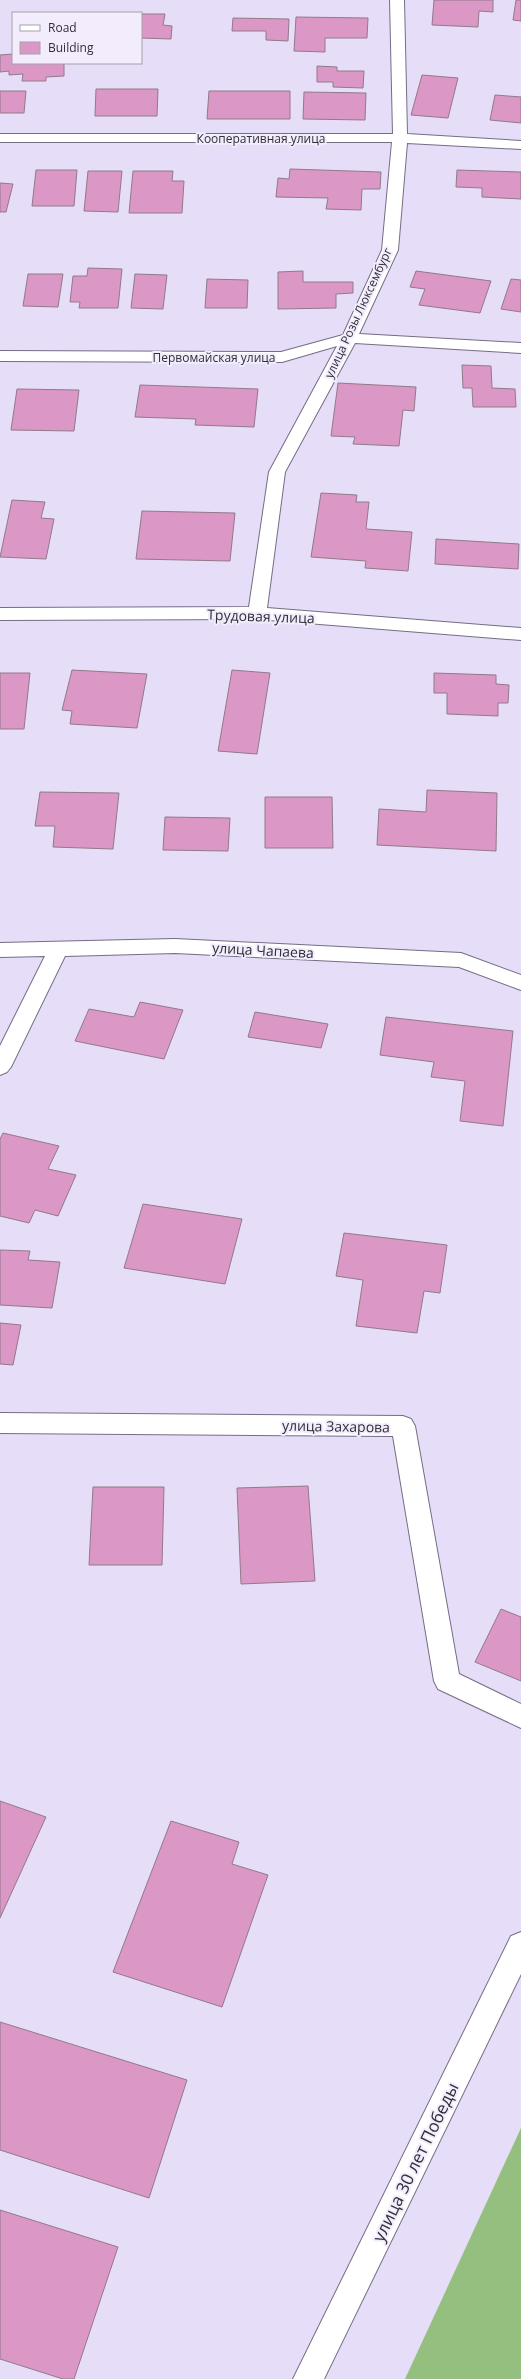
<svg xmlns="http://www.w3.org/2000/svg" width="521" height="2379" font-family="'Open Sans',sans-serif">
<rect width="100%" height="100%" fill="#e6ddf8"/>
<!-- forest -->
<path fill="#94bf7e" d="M521,2128v251h-116z"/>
<!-- building -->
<path fill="#db97c6" stroke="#917a89" d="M434,0h59v12l-14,-1 -1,16 -46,-2z
M516,0h5v21l-8,-1z
M141,14h24l-2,11 9,1 -1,13 -30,-1z
M296,17l72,1 -1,20h-42v14l-31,-1z
M233,18l56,1 -1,22 -22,-1v-9h-34z
M13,54v9h51v13l-18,1v4h-24l1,-7 -14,1v-4l-9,1v-17z
M317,66l20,1v4h27l-1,17 -30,-1v-5h-16z
M422,75l36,3 -10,40 -37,-3z
M96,89h62l-1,27h-62z
M0,91h26l-2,22h-24z
M209,91h81v28h-83z
M304,92l62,1 -1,27 -62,-1z
M495,95l26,2v26l-31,-3z
M290,169l91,3 -1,17h-18l-1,21 -35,-1 2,-11 -52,-1 2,-19 11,1z
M36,170h41l-3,36h-42z
M457,170l64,2v27l-39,-2v-9l-26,-1z
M88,171h34l-4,41 -34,-1z
M133,171h40l-1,10h12l-2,32h-53z
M0,183l13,1 -7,28h-6z
M88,268l34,1 -4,39h-39l1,-6h-10l3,-26h14z
M303,271v11h50v11l-17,1v14l-58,1v-37z
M416,271l75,10 -11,32 -61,-8 6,-16 -15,-2z
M28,274h35l-5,33 -35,-1z
M135,274l32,1 -4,34 -32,-1z
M207,279l41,1 -1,28h-42z
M511,279l10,1v32l-20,-3z
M462,365l29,1 1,22 23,1 1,18h-43l-1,-19h-9z
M338,383l78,4 -2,24 -11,-1 -4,36 -46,-2 2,-7 -24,-1z
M140,385l118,4 -4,38 -59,-2 1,-6 -61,-2z
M17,389l62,1 -5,41 -63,-1z
M321,493l36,2 -1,7h13l-3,27 46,3 -4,39 -43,-3 1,-7 -55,-4z
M12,500l33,2 -4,16 13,1 -8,40 -46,-2z
M142,511l93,2 -5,48 -94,-2z
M436,539l83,5 -1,25 -83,-5z
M72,670l75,4 -10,54 -67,-4 2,-13 -10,-1z
M232,670l38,3 -13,81 -39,-3z
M0,673h30l-6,56h-24z
M434,673l62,2v9l13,1 -1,18h-10v13l-51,-2v-21h-13z
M427,790l70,3 -1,58 -119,-6 2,-36 47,3z
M40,792l79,1 -6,56 -60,-2 2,-21h-20z
M265,797h67l1,51h-68z
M165,817l65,1 -2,33 -65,-1z
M140,1002l43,8 -19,49 -89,-18 14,-32 45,8z
M255,1012l73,12 -7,24 -73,-11z
M386,1017l127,14 -10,95 -43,-5 5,-40 -34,-4 3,-15 -54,-7z
M3,1133l56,13 -11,23 28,6 -18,41 -23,-6 -6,13 -29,-7v-77z
M143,1204l99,15 -17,65 -101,-16z
M344,1233l103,12 -7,48 -16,-2 -7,42 -61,-7 7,-46 -27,-4z
M0,1250l30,1 -2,9 32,2 -8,46 -52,-3z
M0,1323l21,2 -8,40 -13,-1z
M308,1486l7,95 -74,3 -4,-96z
M93,1487h71l-2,78h-73z
M501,1609l20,8v64l-46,-19z
M0,1801l46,16 -46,101z
M171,1821l68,21 -7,22 36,11 -46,132 -109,-35z
M0,2022l187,58 -38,118 -149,-48z
M0,2210l118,37 -44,132h-11l-63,-20z"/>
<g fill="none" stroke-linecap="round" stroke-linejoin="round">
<!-- minor casing -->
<g stroke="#756d84" stroke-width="2">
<path id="minor" d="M390,0h14l3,134 114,7v8l-114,-6 -9,107 -39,84 162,9v10l-166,-10 -70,129 -18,136 254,20v12l-264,-21 -257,1v-12l249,-1 20,-135 68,-126 -55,16 -282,-1v-10l281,1 62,-17 39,-85 10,-108h-392v-8h393z
M175,939l286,14 60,22v15l-62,-23 -284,-14 -110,3 -54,111 -4,5 -7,3v-29l45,-90 -45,1v-14z
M0,1413l403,3 8,3 4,7 44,248 62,30v24l-83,-39 -4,-8 -41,-245 -393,-3z"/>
</g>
<!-- major casing -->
<g stroke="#756d84" stroke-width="2">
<path id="major" d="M521,1932v42l-197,405h-31l218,-443z"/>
</g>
<!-- minor -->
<use href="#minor" fill="#fff" fill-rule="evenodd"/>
<!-- major -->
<use href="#major" fill="#fff" fill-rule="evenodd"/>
</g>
<g text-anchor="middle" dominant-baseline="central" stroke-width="4" stroke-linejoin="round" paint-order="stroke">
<!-- far-street labels -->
<g font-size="12" fill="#312e38" stroke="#f2ecfc">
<text x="261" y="138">Кооперативная улица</text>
<text transform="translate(358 313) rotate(-65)">улица Розы Люксембург</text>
<text x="214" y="357">Первомайская улица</text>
</g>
<!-- street labels -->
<g font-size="14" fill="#312e38" stroke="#f2ecfc">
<text transform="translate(261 616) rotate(2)">Трудовая улица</text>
<text transform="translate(263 950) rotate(3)">улица Чапаева</text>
<text transform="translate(336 1426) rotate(1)">улица Захарова</text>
</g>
<!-- near-street labels -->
<g font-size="17" fill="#312e38" stroke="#f2ecfc">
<text transform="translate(415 2162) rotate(-64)">улица 30 лет Победы</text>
</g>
</g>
<!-- legend -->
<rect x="12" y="12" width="130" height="52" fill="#f2ecfc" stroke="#a5a0ae"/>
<rect x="20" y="25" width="20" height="6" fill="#ffffff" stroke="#a5a0ae"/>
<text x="48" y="32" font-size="12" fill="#312e38">Road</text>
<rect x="20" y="42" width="20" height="12" fill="#db97c6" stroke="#a5a0ae"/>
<text x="48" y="52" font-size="12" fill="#312e38">Building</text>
</svg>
